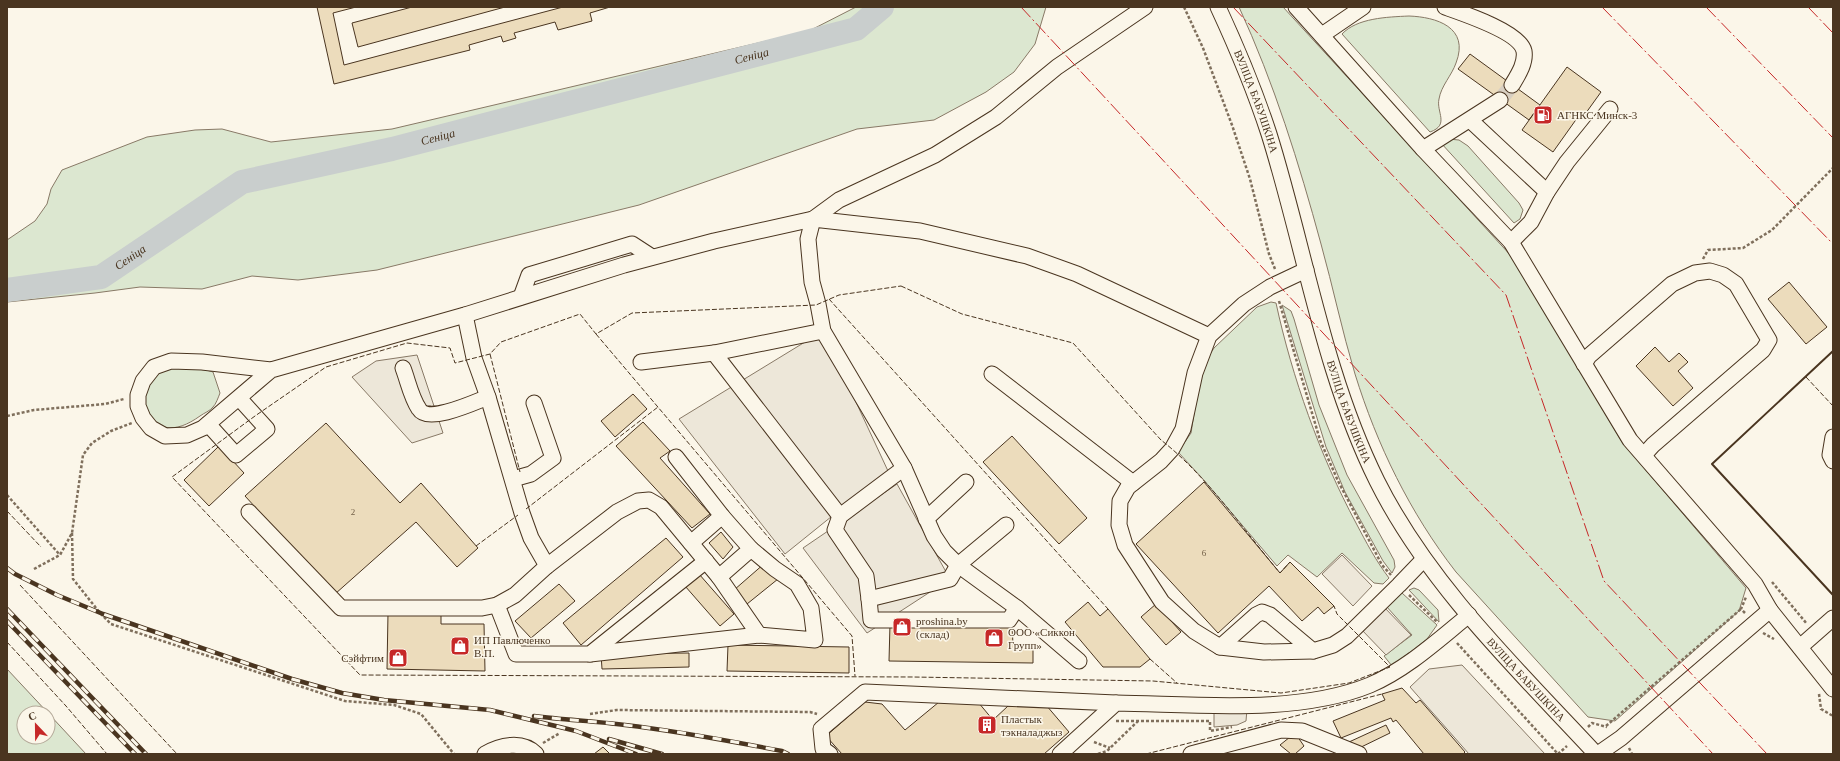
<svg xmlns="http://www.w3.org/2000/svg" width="1840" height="761" font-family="'Times New Roman',serif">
<rect width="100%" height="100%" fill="#fbf6e9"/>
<!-- green -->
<path fill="#dce7d0" stroke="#887966" d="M856,7h190l-11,37 -21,28 -28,20 -52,28 -77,9 -218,76 -262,65 -79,10 -46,-4 -50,13 -62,-2 -45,6 -88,9v-62l28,-19 12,-17 4,-15 11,-19 85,-33 48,-7 27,-1 49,13 121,-13 417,-98z
M1239,7h44l230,251 109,184 124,146 -7,23 -124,110 -27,-4 -132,-145c-46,-59 -79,-127 -101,-198 -13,-43 -22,-87 -34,-130 -22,-81 -47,-161 -82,-237z
M1409,16c27,1 61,11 47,47 -4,12 -15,23 -17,36 -3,13 11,26 -9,33l-88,-98c15,-16 45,-17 67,-18z
M1448,139l11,1 9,6 51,57 4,7 -3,9 -6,4 -73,-80z
M1271,302l5,1c16,74 44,153 80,220 10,19 20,38 33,55l-6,6 -9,-1 -32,-30 -25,24 -29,-22 -11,11 -75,-88 -24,-26 13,-19 9,-57 8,-19 6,-9 43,-41z
M1282,305l9,6 3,8 25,86 28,70 47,85 1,7 -3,6 -9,-12 -38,-69 -19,-45z
M168,366l32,2 13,4 7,21c-2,5 -4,11 -7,14 -3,4 -9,6 -13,9 -25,18 -46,17 -57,-14l11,-29z
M1414,588l5,2 19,20 1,12 -30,-32z
M1402,593l35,32 -10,14 -35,27 -8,-10 28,-21 -26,-29z
M7,669l41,44h-24v24h24v-24l38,41h-79z"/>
<!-- parking -->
<path fill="#ede7d9" stroke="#887966" d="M823,331l65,140 -103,83 -106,-135z
M417,355l26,78 -31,10 -60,-66 24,-16z
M897,484l53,95 -83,54 -64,-85z
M1342,555l30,31 -19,20 -31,-32z
M1383,606l28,29 -25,20 -26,-27z
M1462,665l83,89h-76l-59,-67 19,-18z
M1214,708l33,1 -1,12 -9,4 -23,2z"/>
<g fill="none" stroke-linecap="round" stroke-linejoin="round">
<!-- river -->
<path stroke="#c9cecd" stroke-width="24" id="s1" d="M7,290l94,-13 141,-95 150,-33 464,-120 26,-22"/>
</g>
<!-- building -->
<path fill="#ecdcbc" stroke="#4a3520" d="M317,7h39l-23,6 11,52 219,-58h47l-20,6 2,8 -34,9 -3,-8 -41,11 2,5 -13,4 -2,-6 -32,9 1,5 -136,34z
M412,7h93l-147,40 -6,-24z
M1470,54l70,51 -11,15 -71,-51z
M1567,67l34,25 -18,25 -3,-3 -27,38 -31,-22z
M1789,282l38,45 -21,17 -38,-45z
M1655,347l14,15 10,-9 9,9 -10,9 15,17 -20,18 -37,-40z
M633,394l14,15 -32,28 -14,-16z
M643,422l27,29 -10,7 50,56 -18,14 -76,-82z
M326,423l74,80 21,-20 57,65 -21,19 -41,-45 -81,72 -90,-98z
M1012,436l75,82 -28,26 -76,-82z
M219,446l25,27 -35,33 -25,-26z
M1204,482l76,91 10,-11 44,44 -10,8 -6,-7 -16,14 -33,-35 -51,47 -82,-89z
M721,532l12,15 -10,12 -14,-16z
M666,538l17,19 -102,88 -18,-22z
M765,563l13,16 -31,25 -13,-14z
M699,574l35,40 -14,12 -35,-40z
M559,584l16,17 -44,37 -16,-17z
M1088,602l12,14 8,-7 42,50 -10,8h-37l-38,-45z
M1156,604l25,28 -15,13 -25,-28z
M441,612v12h43l1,47 -98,-2 1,-56z
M890,624h122l1,21h20v18l-144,-2z
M728,645l121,2v26l-122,-2z
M689,653v14l-87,2 -1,-15z
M1402,688l14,15 4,-3 45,52 -2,2h-39l-28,-34 -3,2 -2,-4 -50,20 -8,-17 52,-21 -3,-6z
M865,702l17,2 23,26 34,-28h39l15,18 15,-14 38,-1 23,27 -25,22h-202l-16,-18z
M1386,725l4,8 -37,18 -4,-9z
M1295,733l9,13 -9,8h-4l-11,-9z
M603,747l7,7h-16z"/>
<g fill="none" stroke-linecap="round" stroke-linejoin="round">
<!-- minor-tunnel -->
<path stroke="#d8cfc1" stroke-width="15" stroke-dasharray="15 8" stroke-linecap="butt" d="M1500,100l12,-15"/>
<!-- minor casing -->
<g stroke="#4a3520" stroke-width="17">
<g id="minor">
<path id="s2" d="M1218,7c19,41 37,84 51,127 36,115 54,238 108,347 52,104 141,189 219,273"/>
<path d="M1296,7l127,142 88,93 119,198 125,144 15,26 63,79"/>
<path d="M1445,7c17,6 75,25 79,44 2,12 -6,24 -12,34"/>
<path d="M1322,35l41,-28"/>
<path d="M1470,120l77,72"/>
<path d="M1423,149l77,-49"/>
<path d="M1511,242l20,-20 16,-30 20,-30 43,-53"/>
<path d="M1306,270l-36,17 -26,17 -35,32 -14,37 -12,56 -11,20 -11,12 -33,26 -8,14 -1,24 6,20 37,57 32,29 26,16 44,5 49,-1 20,-6 14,-9 52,-51 25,-26"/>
<path d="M521,297l8,-22 103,-31 20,13"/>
<path d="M465,315l9,43 14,39 34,116 9,25 16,28"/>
<path d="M823,331l-109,22 126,163"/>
<path d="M641,362l73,-9"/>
<path d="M1584,364l5,-8 83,-72 23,-11 15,-2 13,4 13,9 33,56 -6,10 -110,95 -9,10"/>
<path d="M403,368c5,13 8,29 16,41 9,15 56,-7 69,-12"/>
<path d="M271,370l-68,58 -16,7 -22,1 -14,-8 -8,-10 -5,-12v-11l5,-14 11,-14 17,-6 31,1 69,8 194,-55 159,-50 90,-24 99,-22 26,-19 96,-45 61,-38 61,-50 88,-60"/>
<path d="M992,374l141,109"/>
<path d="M208,424l28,31 31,-26 -28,-31"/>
<path d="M1833,437l-3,18 3,6"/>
<path d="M676,457l46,59"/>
<path d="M513,479l18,-5 22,-16 -19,-55"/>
<path d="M249,512l92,96h141l15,-3 18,-10 32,-29 70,-54 21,-11 11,-1 12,7 58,70 40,58"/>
<path d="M926,519l40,-37"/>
<path d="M1006,525l-48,40 -8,14 -81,20 2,21h138l8,-12"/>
<path d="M691,543l31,-27 29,33 -32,28"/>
<path d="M869,599l-3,-23 -31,-46 5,-14 64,-48"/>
<path d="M497,605l19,49h74l116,-93"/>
<path d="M1220,647l36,-32 6,-3 8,3 43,36"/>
<path d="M1800,647l33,-29"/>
<path d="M590,654l169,-19 56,5 -4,-32 -14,-24 -22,-15 -24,-20"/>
<path d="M1079,661l-62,-53 -59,-43 -14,-14 -10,-15 -30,-68 -81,-137 -5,-27 -6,-22 -4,-43 5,-20 107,12 107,25 50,18 132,62"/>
<path d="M485,754c15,-9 37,-14 51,0"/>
<path d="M830,754l-7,-5 -2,-20 44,-37 251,11"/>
<path d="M1060,754l56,-51c78,1 181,12 254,-18 37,-16 68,-45 99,-70"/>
<path d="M1191,754l90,-24 21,1 57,23"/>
<path d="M1598,754l23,-16 149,-128"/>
</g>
</g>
<!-- path -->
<path stroke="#7f6f5c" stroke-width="2.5" stroke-dasharray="3 2" stroke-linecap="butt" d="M1184,7l19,41 29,77 18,54 19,75 6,15
M1703,259l5,-9 35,-2 29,-18 61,-62
M1279,301l41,139 18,41 44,84 9,10
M7,416l27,-6 71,-6 19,-5
M7,495l53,60
M72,533l1,46 27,34 11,11 234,77 49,4 27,9 33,40
M34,569l26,-14 12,-22 11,-78 9,-12 19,-12 21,-8
M1772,582l35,42
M1409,595l29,28
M1745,613l-4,-4 5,-12
M1763,633l11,6
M1457,643l101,111 9,-8
M1819,694l2,15 12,7
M590,714l27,-4 193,2 7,2
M1116,721h94v10l22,-4
M1606,726l135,-117
M1588,727l4,-4 15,4
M1094,742l16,6
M543,743l17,-10
M1629,748l3,6
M1098,754l9,-3 31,-30"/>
<!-- minor -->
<use href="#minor" stroke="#fbf6e9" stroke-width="15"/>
<!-- rail casing -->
<g stroke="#4a3520" stroke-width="4.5">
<path id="rail" d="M7,568l8,6 42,21 46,19 189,65 50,14 42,7 106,10 86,21 60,23
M7,609l139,145
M7,621l128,133
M534,716c30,4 61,5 91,9 53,6 105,16 157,26l6,3
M609,739l53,15"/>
</g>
<!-- rail -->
<use href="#rail" stroke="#fbf6e9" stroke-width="3" stroke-dasharray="9" stroke-linecap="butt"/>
<!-- fence -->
<path stroke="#4a3520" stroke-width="1" stroke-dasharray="5 2" stroke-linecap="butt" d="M901,286l61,28 111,29 88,97c45,35 82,89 119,133l10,-11 44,44 3,8 53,53 -41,16 -68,10 -128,-12 -240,-4 -553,-2 -188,-198 83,-61 71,-49 81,-24 43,5 5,15 35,-9 11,-12 79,-28 16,20 36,-21 184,-8 23,-10z
M829,299l279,310
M596,334l256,302 3,40
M490,354l30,118
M1806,377l27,29
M526,509l132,-102
M7,511l34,36
M476,546l42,-31
M20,585l157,169
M7,642l59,64 41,48
M1150,659l27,24
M1146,754l236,-60"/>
<!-- wall -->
<path stroke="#4a3520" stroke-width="2" d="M1833,351l-121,113 121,131"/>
<!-- power -->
<path stroke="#c62828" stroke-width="1" stroke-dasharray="14 3 2 3" stroke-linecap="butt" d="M1021,7l692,747
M1233,7l273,288 98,286 163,173
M1602,7l231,237
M1706,7l127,131
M1808,7l25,26"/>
</g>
<!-- icons -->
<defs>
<g id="fuel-square" transform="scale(1)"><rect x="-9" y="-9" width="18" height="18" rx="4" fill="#c62828" stroke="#fbf6e9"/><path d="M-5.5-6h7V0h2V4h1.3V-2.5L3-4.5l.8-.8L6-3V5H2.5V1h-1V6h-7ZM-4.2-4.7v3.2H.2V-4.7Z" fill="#fff"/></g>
<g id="shop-square" transform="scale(1)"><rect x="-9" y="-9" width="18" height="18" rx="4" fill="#c62828" stroke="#fbf6e9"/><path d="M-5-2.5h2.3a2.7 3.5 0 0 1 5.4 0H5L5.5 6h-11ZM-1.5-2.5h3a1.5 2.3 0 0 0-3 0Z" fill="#fff"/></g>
<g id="building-square" transform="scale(1)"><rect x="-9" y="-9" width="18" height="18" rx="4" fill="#c62828" stroke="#fbf6e9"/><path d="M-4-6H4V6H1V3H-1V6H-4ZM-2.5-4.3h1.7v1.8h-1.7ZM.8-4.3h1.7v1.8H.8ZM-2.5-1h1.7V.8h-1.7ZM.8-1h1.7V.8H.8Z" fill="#fff"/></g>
</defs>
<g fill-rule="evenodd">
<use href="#fuel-square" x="1543" y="115"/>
<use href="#shop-square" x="902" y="627"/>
<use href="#shop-square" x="994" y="638"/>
<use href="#shop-square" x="460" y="646"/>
<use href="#shop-square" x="398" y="658"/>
<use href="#building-square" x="987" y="725"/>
</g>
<g text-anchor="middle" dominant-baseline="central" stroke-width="3" stroke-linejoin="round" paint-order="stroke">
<!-- number labels -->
<g font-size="9" fill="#725f47">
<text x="353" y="512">2</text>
<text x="1204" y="553">6</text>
</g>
<!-- street labels -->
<g font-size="11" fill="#4a3520" stroke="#fbf6e9">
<text stroke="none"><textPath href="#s2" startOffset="102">ВУЛІЦА БАБУШКІНА</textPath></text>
<text stroke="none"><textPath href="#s2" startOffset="426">ВУЛІЦА БАБУШКІНА</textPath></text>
<text stroke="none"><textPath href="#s2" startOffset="750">ВУЛІЦА БАБУШКІНА</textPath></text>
</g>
<!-- poi labels -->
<g font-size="11" fill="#4a3520" stroke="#fbf6e9" text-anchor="start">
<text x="1557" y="115">АГНКС Минск-3</text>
<text x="916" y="621">рroshina.by<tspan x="916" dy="13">(склад)</tspan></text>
<text x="1008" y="632">ООО «Сиккон<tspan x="1008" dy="13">Групп»</tspan></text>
<text x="474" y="640">ИП Павлюченко<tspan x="474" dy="13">В.П.</tspan></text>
<text x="384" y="658" text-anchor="end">Сэйфтим</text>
<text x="1001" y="719">Пластык<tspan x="1001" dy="13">тэкналаджыз</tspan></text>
</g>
<!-- water labels -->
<g font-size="12" font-style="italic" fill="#4a3520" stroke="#fbf6e9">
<text stroke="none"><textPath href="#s1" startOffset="790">Сеніца</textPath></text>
<text stroke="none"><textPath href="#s1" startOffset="466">Сеніца</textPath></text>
<text stroke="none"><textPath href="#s1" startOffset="130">Сеніца</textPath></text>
</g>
</g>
<!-- border -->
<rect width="1840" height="761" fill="none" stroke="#4a3520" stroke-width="16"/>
<!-- north arrow -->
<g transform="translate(36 725) rotate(338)"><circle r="19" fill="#fbf6e9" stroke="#b4a999"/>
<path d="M0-3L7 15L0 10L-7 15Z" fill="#c62828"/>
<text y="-6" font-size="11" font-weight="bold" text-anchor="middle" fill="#4a3520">С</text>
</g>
</svg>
